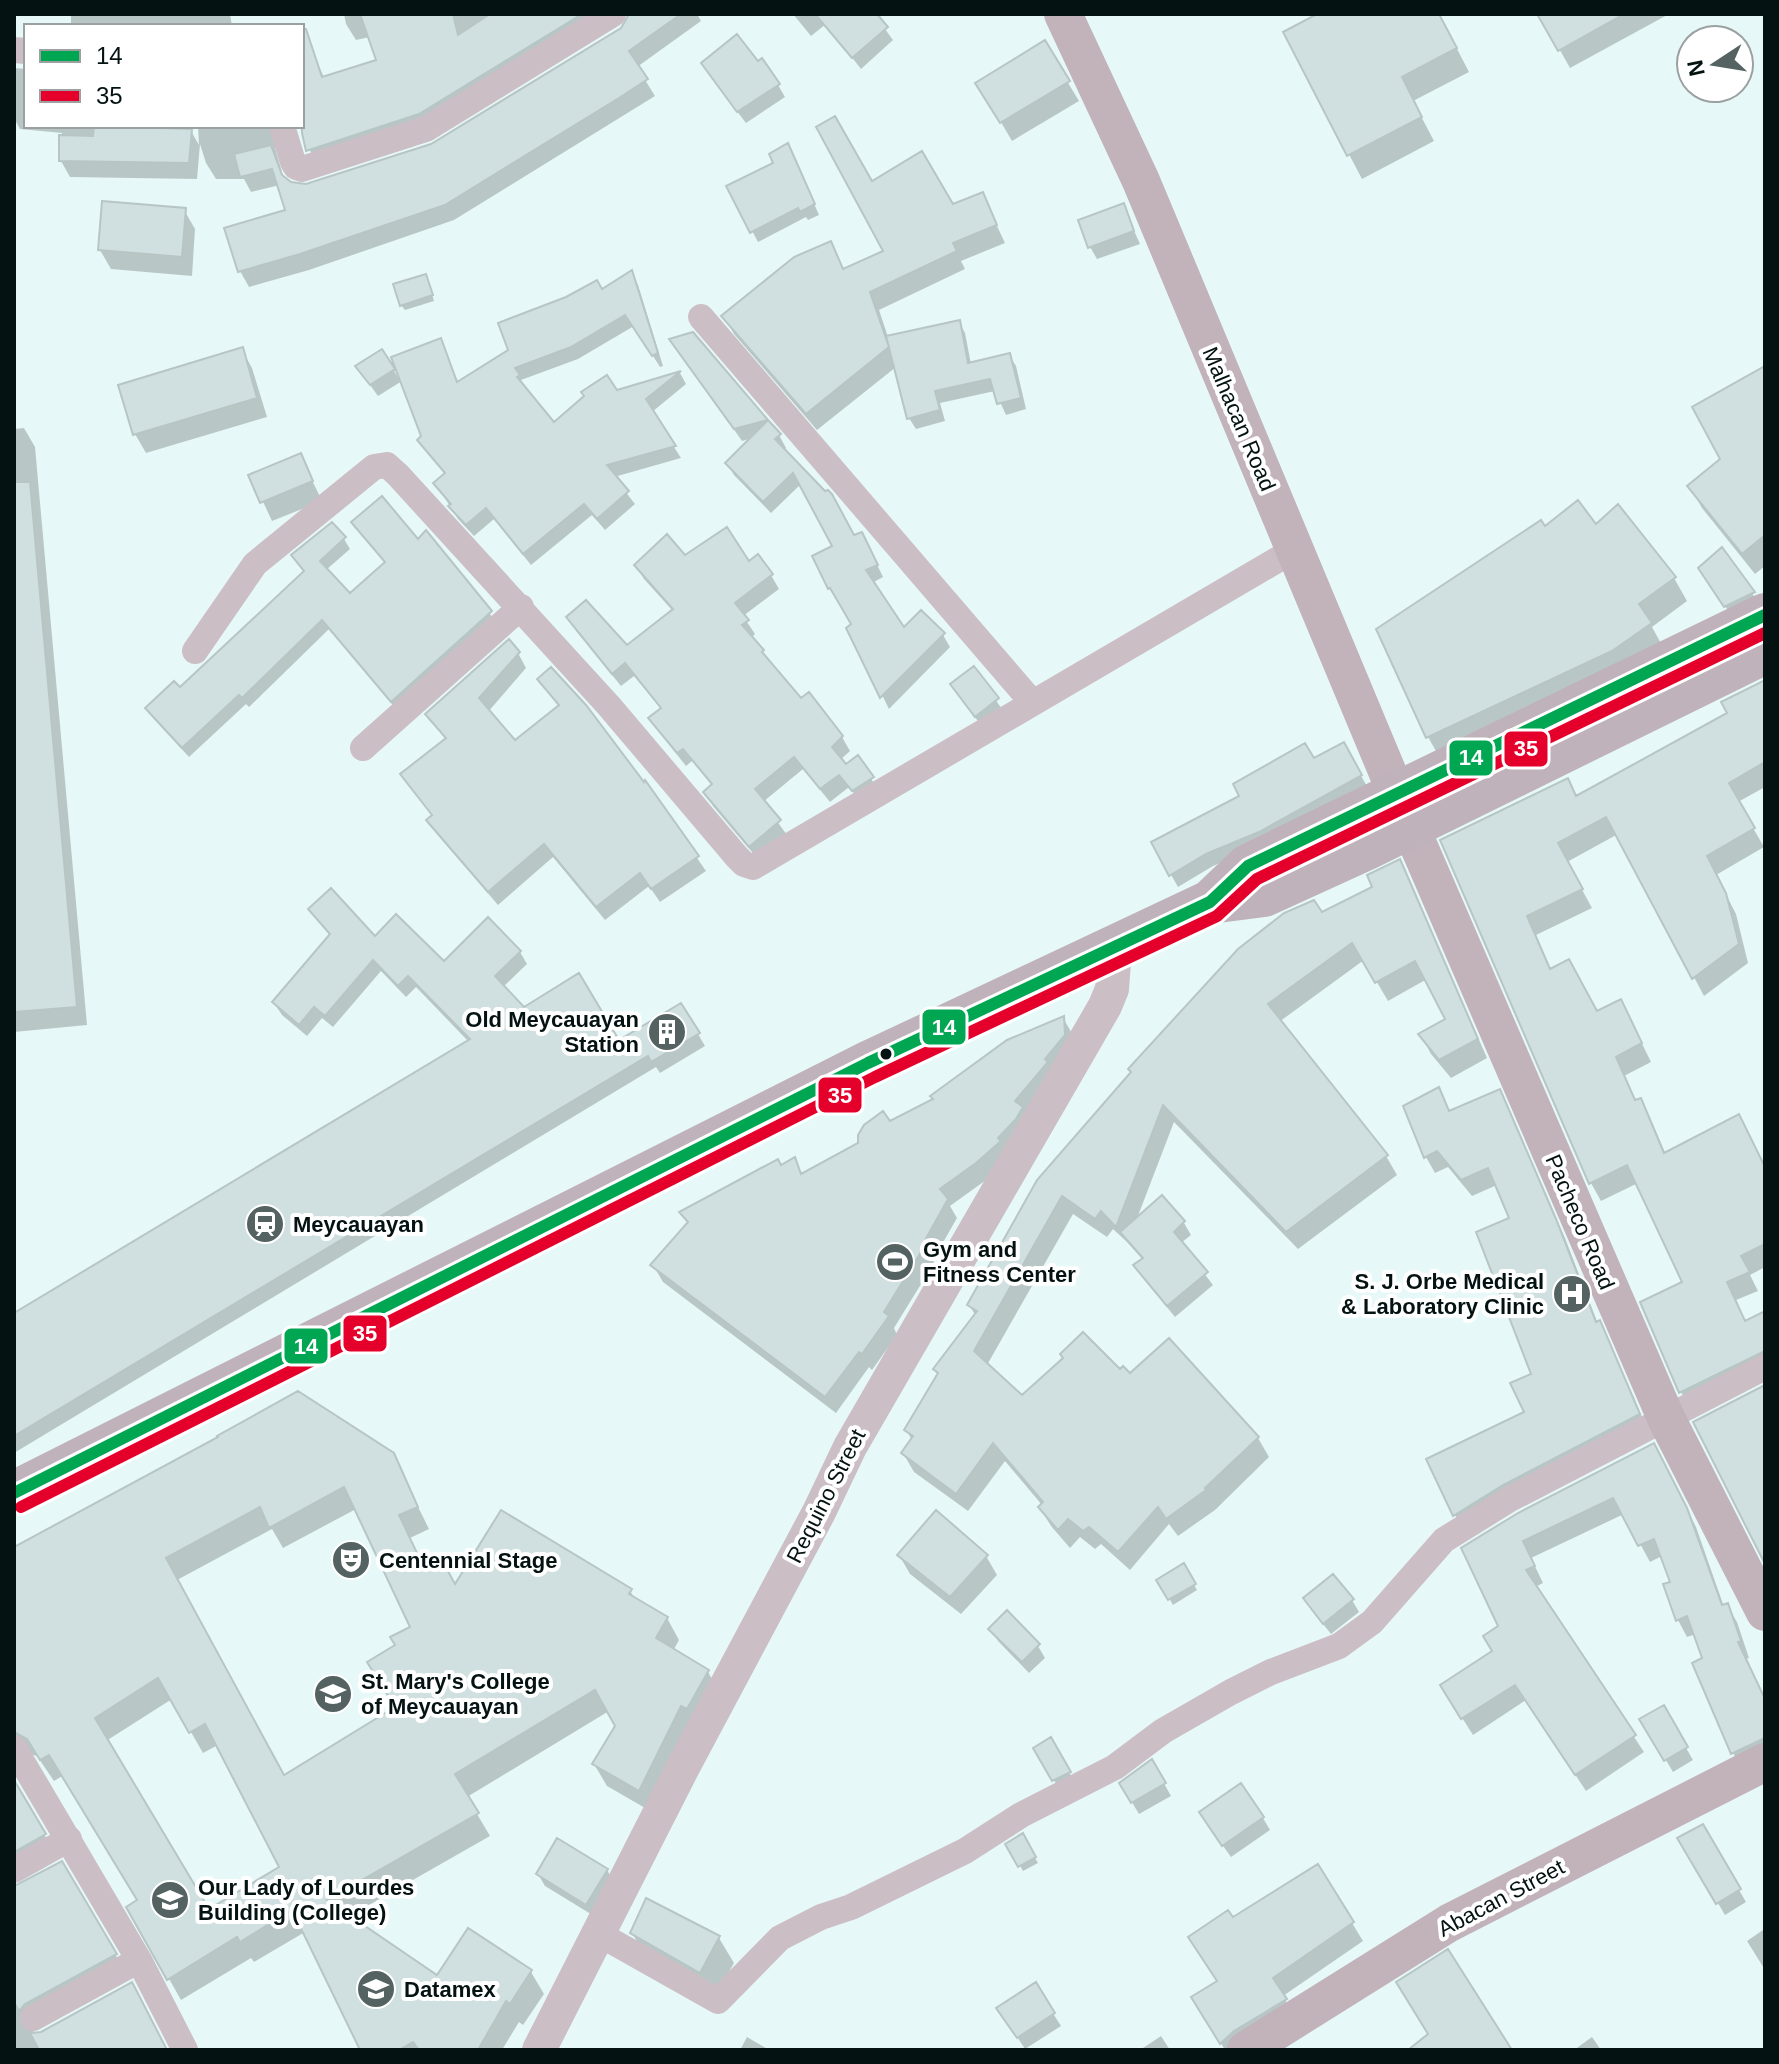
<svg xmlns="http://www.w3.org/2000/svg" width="1779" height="2064" font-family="Helvetica,sans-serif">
<rect width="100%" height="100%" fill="#e7f8f8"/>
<!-- shadow -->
<path fill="#0003" fill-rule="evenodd" d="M71,14h159l2,12h-161z
M344,14h353l4,7 -64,46 18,29 -201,124 -145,50 -60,17 -9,-16 48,-60 -8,-26 -29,7 -7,-13h-28l-10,-16 -6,-19 -3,35 -127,-2 -9,-16 1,-28 -42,-4 -6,-11 1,-50 11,1v57h105v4l60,1 8,14 -1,-19h98h-10l-11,12v10l9,31 5,5 18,2 128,-41 188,-116 6,-14 -15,1 -186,114 -111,36 -17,-38 -3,-2h5v-63l13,-4 10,20 53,-18 -8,-24 -14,3 -10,-16z
M793,14h81l19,26 -32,29 -35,-45 -15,12z
M1321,14h118l30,58 -56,29 21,40 -72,38 -77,-146z
M1543,14h126l-99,54 -30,-53z
M1044,43l35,58 -67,40 -34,-58z
M710,76l68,9 7,12 -39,26z
M793,156l26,59 -11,5 -2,-3 -48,25 -29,-55z
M872,184l80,22 30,-12 23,49 -44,18 4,8 -86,41 9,27 71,-15 6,11 6,31 38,-9 7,11 10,43 -20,6 -11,-24 -55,12 5,18 -29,8 -7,-11 -13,-51 -79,63 -83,-96 -10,-18 106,-73 15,28 41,-19z
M1123,206l17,38 -43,15 -7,-12z
M184,210l11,19 -3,47 -81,-7 -11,-19z
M631,273l7,12 25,81 -3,1 -26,-41 -56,33 -57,21 33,45 62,-33 64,-19 6,11 -34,28 29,46 -67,19 21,27 -30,26 -13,-15 -61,50 -37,-46 -20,17 -16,-17 -22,-35 10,-9 -27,-35 5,-4 -22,-55 -24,15 -21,-29 25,-16 17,28 41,-39 19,44z
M428,282l6,19 -29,9 -4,-5z
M692,334l87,101 7,13 -3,2 70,87 15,9 15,31 -11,6 31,47 40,5 7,12 -61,62 -40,-81 4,-4 -24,-36 6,-41 -34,-63 -30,29 -37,-38 -7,-12 26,-25 -11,3 -63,-90z
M242,350l10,18 15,49 -121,36 -11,-19z
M1765,367v199l-10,8 -53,-66 -12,-21 33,-28z
M24,428l11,19 52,578 -73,7v-603z
M300,455l22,46 -50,20 -21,-45z
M354,523l64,19 8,-9 71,90 -99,88 -69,-82 -80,78 -3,-3 -57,53 -35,-38 -6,-11 31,-18 126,-117 -12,-17 51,-17 6,10 -24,21 24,26 36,-32z
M1595,527l79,51 13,23 -35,26 11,20 -222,113 -13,-23 116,-208z
M1722,550l38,55 -27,13 -25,-38z
M685,557l63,7 23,11 8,14 -36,27 12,18 -4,4 50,63 41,36 8,14 -10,9 6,7 11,-9 23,34 -19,11 -12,-16 -19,15 -27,-33 -40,33 24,33 -29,24 -45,-53 -8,-14 8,-6 -21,-25 -6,5 -27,-34 -8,-14 11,-8 -28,-34 -13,10 -44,-54 -8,-14 57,30 47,-37 -29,-32 -8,-14z
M518,653l8,15 -38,44 27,31 44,-36 -20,-28 104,106 2,-2 61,88 -46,31 -11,-16 -44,34 -52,-63 -55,48 -61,-71 -8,-14 4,-3 -30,-42 43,-35 -19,-25z
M974,669l30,43 -21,16 -23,-31z
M1765,682v105l-27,15 26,45 -48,28 20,39 12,49 -44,33 -86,-162 -51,28 25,46 -56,27 15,36 46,42 24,-12 30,61 -27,14 12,26 4,-2 10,18 16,37 99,13v99l-15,8 8,16 -22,9 10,23 19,-10v60l-73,38 -11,-19 -39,-89 43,-21 -47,-99 -37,18 -10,-18 -148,-342 124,-60 10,17 153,-84z
M1343,744l25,44 -102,56 -53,22 -35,21 -25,-44z
M1400,862l10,19 77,177 -36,20 -20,-24 -10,-19 27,-15 -21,-41 -39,22 -24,-41 -85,62 107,134 11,19 -99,74 -124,-127 -38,99 26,-23 22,25 7,12 -10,8 32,42 -38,32 -32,-39 -7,-13 7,-5 -16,-18 -14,-13 -6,8 -34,-23 -86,151 35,33 98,-26 138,66 11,19 -54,53 -37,26 -9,-12 -39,46 -29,-26 -6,5 -15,-12 -10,11 -19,-22 -11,-18 2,-3 -37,-44 -37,50 -54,-39 -11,-19 9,-13 -6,-10 33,-55 -3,-6 40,-53 -7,-11 70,-124 282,-266 54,-27z
M310,909l64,30 70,25 76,-12 7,12 -24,23 21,22 95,34 62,-38 24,41 -45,27 -4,-6 -642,386v-138l455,-273 -53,-55 -10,10 -25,-26 -48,56 -11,-9 -15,18 -25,-21 -8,-12 56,-67z
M1063,1018l10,17 -87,145 -36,26 7,12 -24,42 1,3 -40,65 3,7 -25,35 -3,-3 -33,46 -173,-131 -10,-17 35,-41 -6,-11 112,-53 9,15 57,-31 30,-21 45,-23z
M1438,1090l12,22 49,-20 66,146 33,86 11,16 39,91 -184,100 -9,-16 72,-102 6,-38 -21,-156 -15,-34 -25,11 -24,-29 -13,6 -9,-16z
M392,1454l37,75 -19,9 16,34 29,15 175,4 6,9 31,18 12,22 -6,11 35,21 12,21 -68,119 -45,-26 -13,-22 24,-38 -9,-15 -142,86 23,39 -142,81 90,61 31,-48 62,42 13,22 -21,31 -4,-3 -17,28h-140l-57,-118 -51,30 -3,-4 -70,42 -52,-92 10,-7 -75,-126 -10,6 -17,-25 -11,-3 -12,9v-212zM356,1509l57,119 -16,80 -113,69 -107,-197 95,-51 11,19zM172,1699l31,54 15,-8 64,122 -74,45 -102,-171z
M1663,1462l33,65 28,80 3,-1 10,16 12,36 -3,1 19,41v59l-22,11 -10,-17 -38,-89 10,-5 -9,-25 -9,3 -9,-17 -6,-37 -10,-27 -12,6 -26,-48 -93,44 12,25 -8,4 109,165 -58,39 -60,-91 -53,35 -21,-33 42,-50 6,-25 -37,-78z
M899,1555l87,1 11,19 -36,39 -51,-40z
M1183,1566l14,24 -24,15 -14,-24z
M1352,1600l7,12 -28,22 -18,-23z
M991,1629l47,17 7,12 -16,15 -31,-32z
M1663,1708l30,52 -20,12 -31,-52z
M1051,1740l25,45 -15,7 -26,-44z
M1152,1762l19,34 -32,18 -18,-30z
M14,1783l43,73 -43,26z
M1263,1818l7,12 -39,27 -23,-32z
M1702,1826l44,76 -21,13 -45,-76z
M1022,1836l16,27 -15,8 -15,-26z
M61,1864l67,112 -91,50 -5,8 134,16h-152v-162z
M607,1870l7,12 -20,34 -49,-30 -7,-12z
M1232,1920l120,3 11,18 -80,55 12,22 -51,32h-19l-21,-35 15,-33z
M1763,1930l2,2v38l-18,-29z
M632,1933l87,5 15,25 -19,34 -68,-39z
M1035,1985l26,41 -36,23 -19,-29z
M1161,2036l9,14h-30z
M747,2037l22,13h-29z
M1592,2037l9,13h-27z"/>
<!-- building -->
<path fill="#d0dfdf" stroke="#b7c5c5" stroke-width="2" fill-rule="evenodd" d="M360,14h93l5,21 32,-21h92l-163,100 -113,37 -4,-18v-104h4l16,48 54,-17z
M629,14h52l-52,37 19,28 -29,19 -174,107 -145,49 -62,18 -14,-44 61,-18 -13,-41 -32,8 -6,-23 37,-9 11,30 9,7 15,2 125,-40 190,-116z
M815,14h62l11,13 -36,31z
M1317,14h122l18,34 -55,29 20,40 -75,39 -64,-124z
M1537,14h87l-66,37z
M737,34l21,27 4,-3 18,26 -43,28 -36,-49z
M1045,40l25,41 -70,42 -25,-40z
M835,116l37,65 50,-30 31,53 30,-12 14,33 -44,18 4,8 -87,41 19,55 -83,67 -85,-98 73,-59 37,-16 12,28 40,-18 -67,-124z
M94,126l98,3 -3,34 -130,-2v-26l34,1z
M788,143l27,61 -15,8 -2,-4 -48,25 -24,-47 47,-23 -4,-9z
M102,201l84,7 -4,49 -84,-7z
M1124,203l10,28 -46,17 -10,-28z
M632,270l26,83 -6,3 -27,-41 -54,32 -56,21 5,7 -3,2 37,45 30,-26 -3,-4 26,-17 10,15 64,-19 -35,28 30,47 -69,19 22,26 -32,28 -13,-15 -61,50 -37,-46 -20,17 -18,-19 3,-2 -18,-21 12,-10 -28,-33 4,-4 -30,-79 50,-19 16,44 51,-32 -10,-27 68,-26 31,-17 5,9z
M426,274l7,21 -33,11 -7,-22z
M960,320l8,43 42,-10 11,45 -24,6 -7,-25 -55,12 5,19 -33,9 -21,-83z
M693,332l75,88 -34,9 -65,-90z
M243,347l14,51 -124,37 -15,-50z
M382,349l13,20 -25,16 -15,-19z
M1765,366v169l-23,19 -55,-68 33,-27 -28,-52z
M768,420l13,14 -6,5 50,52 3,-1 4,4 22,41 8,-3 16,33 -12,5 38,57 17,-17 24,23 -65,65 -34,-70 5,-4 -21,-36 -2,1 -16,-33 20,-10 -39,-73 -30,29 -38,-39z
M301,453l12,28 -53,22 -12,-28z
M14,482h16l47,525 -63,5z
M382,496l36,43 8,-9 66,81 -101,91 -69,-82 -80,78 -3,-3 -57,53 -37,-40 29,-27 6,6 124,-116 -13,-16 41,-33 14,15 -26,24 30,32 35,-31 -34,-40z
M1578,500l18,24 22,-20 58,73 -37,27 13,19 -40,28 -186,87 -50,-109 165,-109 4,6z
M727,527l22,34 9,-7 15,20 -38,29 14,17 -7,5 22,25 -2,2 39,46 8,-6 34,44 -11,11 14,17 12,-9 16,22 -22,14 -13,-16 -19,14 -26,-32 -39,32 26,31 -32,27 -46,-55 9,-8 -29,-35 -6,4 -29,-35 13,-10 -36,-45 -13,11 -46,-57 20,-17 41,45 46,-36 -39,-44 33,-31 18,21z
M1722,547l33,45 -31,15 -26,-39z
M509,639l11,13 -41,46 36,42 44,-35 -22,-26 14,-12 35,38 58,77 1,-2 54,76 -48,33 -11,-16 -44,34 -52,-63 -56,48 -62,-72 6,-5 -32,-41 46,-36 -21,-24z
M974,666l25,32 -24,19 -25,-33z
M1765,680v82l-36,21 26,45 -48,28 19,37 13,51 -47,35 -86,-162 -48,26 25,46 -56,27 23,53 19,-10 28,52 24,-12 21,44 -26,14 19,43 6,-2 23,55 75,-39 26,53v77l-24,12 9,16 -23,10 18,39 20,-10v40l-86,42 -39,-91 42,-20 -55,-117 -38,19 -149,-344 128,-62 8,18 151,-83 -6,-11z
M1344,742l18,33 -103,57 -53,22 -37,22 -18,-34 88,-46 -6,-12 72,-41 9,15z
M1400,859l78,180 -39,21 -21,-26 27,-15 -30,-58 -40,22 -23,-40 -84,61 120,151 -102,77 -123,-127 -47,122 -15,-16 -6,8 -33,-23 -88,155 48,44 41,-37 -3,-4 23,-22 37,37 3,-3 7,7 39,-35 90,99 -54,51 1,2 -40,29 -8,-12 -40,45 -29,-25 -6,4 -15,-12 -10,11 -20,-23 5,-5 -50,-59 -37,51 -55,-41 12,-17 -9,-6 34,-57 -5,-4 44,-58 -10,-6 70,-125 94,-108 -3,-3 110,-120 46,-36 30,-13 8,12 50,-25 -5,-12z
M331,888l44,48 21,-22 48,47 44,-44 33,34 -26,25 29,31 55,-34 40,67 62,-37 19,30 -49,29 -3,-6 -634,380v-123l456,-274 -62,-63 -10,10 -25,-26 -48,56 -11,-9 -15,18 -27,-23 58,-68 -22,-25z
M1064,1016l1,19 -20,24 3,3 -33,39 8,6 -7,12 -18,19 3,3 -25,22 -36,26 8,10 -24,43 2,2 -42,68 5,4 -27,38 -3,-2 -34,45 -175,-132 38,-43 -9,-10 99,-53 3,6 14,-8 6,17 57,-31v-8l6,-10 19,-14 7,10 43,-22 -3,-3 77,-56z
M1439,1087l10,24 51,-22 56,130 40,103 4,-2 40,94 -137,71 -50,31 -27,-57 98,-47 -14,-29 21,-9 -55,-142 33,-14 -21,-50 -27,12 -24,-29 -13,7 -21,-52z
M1162,1195l23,26 -11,11 34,40 -41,34 -34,-41 10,-7 -23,-26z
M1765,1385v179l-72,-142z
M298,1391l96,62 24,54 -19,8 26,55 18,-8 12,22 46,-74 131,79 -3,5 39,23 -12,21 53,32 -22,39 -6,-3 -42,85 -47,-27 23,-38 -20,-36 -140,84 24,39 -152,87 110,75 31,-47 64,42 -22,34 -4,-3 -28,49h-59l-6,-8 -14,8h-39l-68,-140 -52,32 -3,-5 -70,43 -41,-73 11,-7 -88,-145 -9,5 -13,-21 -13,-7v-185l204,-110 -1,-1zM344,1487l66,140 -20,10 5,8 -28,17 28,45 -111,68 -118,-217 94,-51 9,21zM158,1678l31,55 16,-9 74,143 -70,42 -114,-191z
M1654,1443l33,65 35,97 6,-2 13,38 -3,1 27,57v39l-34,16 -39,-91 10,-5 -15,-42 -11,5 -13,-37 7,-2 -16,-43 -16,7 -25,-48 -90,43 12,25 -9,4 110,165 -61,40 -60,-90 -54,34 -21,-34 52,-34 -9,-15 15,-10 -37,-78 57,-35z
M936,1510l52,45 -38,42 -53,-42z
M1184,1563l12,21 -28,16 -12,-20z
M1333,1574l21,25 -31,25 -20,-26z
M1007,1610l33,34 -18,18 -34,-33z
M1664,1705l24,42 -24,14 -25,-42z
M1051,1737l20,35 -19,9 -19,-33z
M1152,1759l14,24 -35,20 -12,-20z
M14,1780l32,54 -32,18z
M1241,1783l23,34 -42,29 -23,-34z
M1703,1824l38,65 -25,15 -39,-66z
M1023,1833l13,24 -18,10 -13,-23z
M557,1838l51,31 -22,36 -50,-31z
M62,1861l55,93 -92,50 -6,7 -5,-9v-116z
M1318,1864l36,58 -81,56 14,21 -53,32 -14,13 -29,-47 26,-16 -29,-44 40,-27 5,7z
M646,1898l74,38 -20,37 -70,-40z
M1448,1949l64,101h-104l20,-16 -32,-52z
M132,1982l35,68h-128l-9,-17 11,-1z
M1036,1982l19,31 -38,25 -21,-30z"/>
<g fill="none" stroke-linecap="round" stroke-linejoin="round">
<!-- minor -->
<path stroke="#cbbec5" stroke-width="26" d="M14,50l12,1
M282,126l11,36 3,5 6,2 124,-40 187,-115
M701,317l331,385
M195,651l60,-87 119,-97 13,-2 11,10 211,231 128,151 7,7 9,3 541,-317
M363,748l158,-141
M14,1748l125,212 46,90
M14,1870l55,-31
M599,1934l119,67 62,-63 41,-21 30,-10 114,-56 56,-36 94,-48 48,-36 68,-39 40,-20 68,-26 33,-24 72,-82 66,-41 255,-132
M33,2018l106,-58"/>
<!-- tertiary -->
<path stroke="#cbbec5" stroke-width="34" d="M539,2050l144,-283 136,-255 31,-65 255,-441 7,-17 3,-41"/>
<!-- secondary -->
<path stroke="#c2b2ba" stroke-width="38" d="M1063,14l78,167 269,645 256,592 99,194
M1246,2050l203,-127 316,-161"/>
<!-- trunk -->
<path stroke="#bfb2ba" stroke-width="44" d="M1210,902l54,-7 103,-47 398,-196
M14,1493l854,-430 342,-161 38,-36 517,-251"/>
<!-- bus-1 casing -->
<g stroke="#fff" stroke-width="18">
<path id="bus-1" d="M14,1493l854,-430 342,-161 38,-36 517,-251"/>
</g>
<!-- bus-2 casing -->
<g stroke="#fff" stroke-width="18">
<path id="bus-2" d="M21,1507l854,-430 342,-161 40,-37 508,-246"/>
</g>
<!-- bus-1 -->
<use href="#bus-1" stroke="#00a651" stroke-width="12"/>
<!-- bus-2 -->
<use href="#bus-2" stroke="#e4002b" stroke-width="12"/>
</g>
<!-- icons -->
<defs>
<g id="building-disc" transform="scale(2)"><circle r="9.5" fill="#546262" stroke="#fff"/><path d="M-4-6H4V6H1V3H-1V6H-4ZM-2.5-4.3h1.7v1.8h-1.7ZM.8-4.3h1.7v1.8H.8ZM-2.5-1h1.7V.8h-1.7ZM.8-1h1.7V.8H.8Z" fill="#fff"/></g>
<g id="station-disc" transform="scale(2)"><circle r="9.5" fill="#546262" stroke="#fff"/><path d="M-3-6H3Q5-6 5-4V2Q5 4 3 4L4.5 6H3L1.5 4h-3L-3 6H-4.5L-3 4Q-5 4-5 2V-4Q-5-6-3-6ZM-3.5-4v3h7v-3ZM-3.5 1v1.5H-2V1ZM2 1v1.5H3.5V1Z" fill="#fff"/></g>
<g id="stadium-disc" transform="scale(2)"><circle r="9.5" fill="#546262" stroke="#fff"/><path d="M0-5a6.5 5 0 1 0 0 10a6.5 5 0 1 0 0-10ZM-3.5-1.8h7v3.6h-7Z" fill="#fff"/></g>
<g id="hospital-disc" transform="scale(2)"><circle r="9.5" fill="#546262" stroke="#fff"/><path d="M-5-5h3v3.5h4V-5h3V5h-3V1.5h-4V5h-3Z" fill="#fff"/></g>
<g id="theatre-disc" transform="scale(2)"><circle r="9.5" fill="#546262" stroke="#fff"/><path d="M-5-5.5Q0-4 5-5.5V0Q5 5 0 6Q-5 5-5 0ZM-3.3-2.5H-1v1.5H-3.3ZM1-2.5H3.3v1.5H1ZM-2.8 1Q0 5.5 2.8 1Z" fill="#fff"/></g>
<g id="university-disc" transform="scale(2)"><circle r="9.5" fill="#546262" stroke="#fff"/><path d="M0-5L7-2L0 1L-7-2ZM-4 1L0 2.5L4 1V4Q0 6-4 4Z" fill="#fff"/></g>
</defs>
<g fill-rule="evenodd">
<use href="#building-disc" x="667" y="1032"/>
<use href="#station-disc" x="265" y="1224"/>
<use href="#stadium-disc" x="895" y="1262"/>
<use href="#hospital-disc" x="1572" y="1294"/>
<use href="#theatre-disc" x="351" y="1560"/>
<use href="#university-disc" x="333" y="1694"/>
<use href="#university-disc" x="170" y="1900"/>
<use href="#university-disc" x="376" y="1989"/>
</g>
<!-- markers -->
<circle fill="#051212" stroke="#fff" stroke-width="3" cx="886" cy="1054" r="7"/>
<g text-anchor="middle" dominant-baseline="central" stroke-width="8" stroke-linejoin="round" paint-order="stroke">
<!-- street labels -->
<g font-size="22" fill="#051212" stroke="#fff">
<text transform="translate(1239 419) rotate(67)">Malhacan Road</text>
<text transform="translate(1580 1222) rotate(67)">Pacheco Road</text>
<text transform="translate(826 1496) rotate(-63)">Requino Street</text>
<text transform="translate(1501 1898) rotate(-28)">Abacan Street</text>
</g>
<!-- poi labels -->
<g font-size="22" font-weight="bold" fill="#051212" stroke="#fff" text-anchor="start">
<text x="639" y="1019" text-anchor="end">Old Meycauayan<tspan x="639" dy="25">Station</tspan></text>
<text x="293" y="1224">Meycauayan</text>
<text x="923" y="1249">Gym and<tspan x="923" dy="25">Fitness Center</tspan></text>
<text x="1544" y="1281" text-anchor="end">S. J. Orbe Medical<tspan x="1544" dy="25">&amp; Laboratory Clinic</tspan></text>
<text x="379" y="1560">Centennial Stage</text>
<text x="361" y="1681">St. Mary's College<tspan x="361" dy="25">of Meycauayan</tspan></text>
<text x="198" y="1887">Our Lady of Lourdes<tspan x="198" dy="25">Building (College)</tspan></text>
<text x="404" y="1989">Datamex</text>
</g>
</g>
<g stroke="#fff" stroke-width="3">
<rect x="1503" y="730" width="46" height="38" rx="8" fill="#e4002b"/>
<rect x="1448" y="739" width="46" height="38" rx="8" fill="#00a651"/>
<rect x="921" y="1008" width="46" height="38" rx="8" fill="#00a651"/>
<rect x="817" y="1076" width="46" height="38" rx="8" fill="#e4002b"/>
<rect x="342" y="1314" width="46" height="39" rx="8" fill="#e4002b"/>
<rect x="283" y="1327" width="46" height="38" rx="8" fill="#00a651"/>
</g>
<g font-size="22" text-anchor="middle" font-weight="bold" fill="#fff">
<text x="1526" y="756">35</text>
<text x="1471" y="765">14</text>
<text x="944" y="1035">14</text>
<text x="840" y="1103">35</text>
<text x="365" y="1341">35</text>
<text x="306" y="1354">14</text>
</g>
<!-- border -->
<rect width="1779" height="2064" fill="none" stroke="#051212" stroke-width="32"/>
<!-- legend -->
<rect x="24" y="24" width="280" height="104" fill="#ffffff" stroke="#9ba0a0" stroke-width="2"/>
<rect x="40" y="50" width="40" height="12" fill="#00a651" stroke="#9ba0a0" stroke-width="2"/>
<text x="96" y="64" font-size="24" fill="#051212">14</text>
<rect x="40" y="90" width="40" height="12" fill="#e4002b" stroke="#9ba0a0" stroke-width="2"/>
<text x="96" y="104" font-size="24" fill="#051212">35</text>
<!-- north arrow -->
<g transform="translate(1715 64) rotate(258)"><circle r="38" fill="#ffffff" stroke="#9ba0a0" stroke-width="2"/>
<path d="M0-6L14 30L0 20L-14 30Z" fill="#546262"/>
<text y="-12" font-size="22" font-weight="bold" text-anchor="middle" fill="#051212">N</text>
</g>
</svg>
